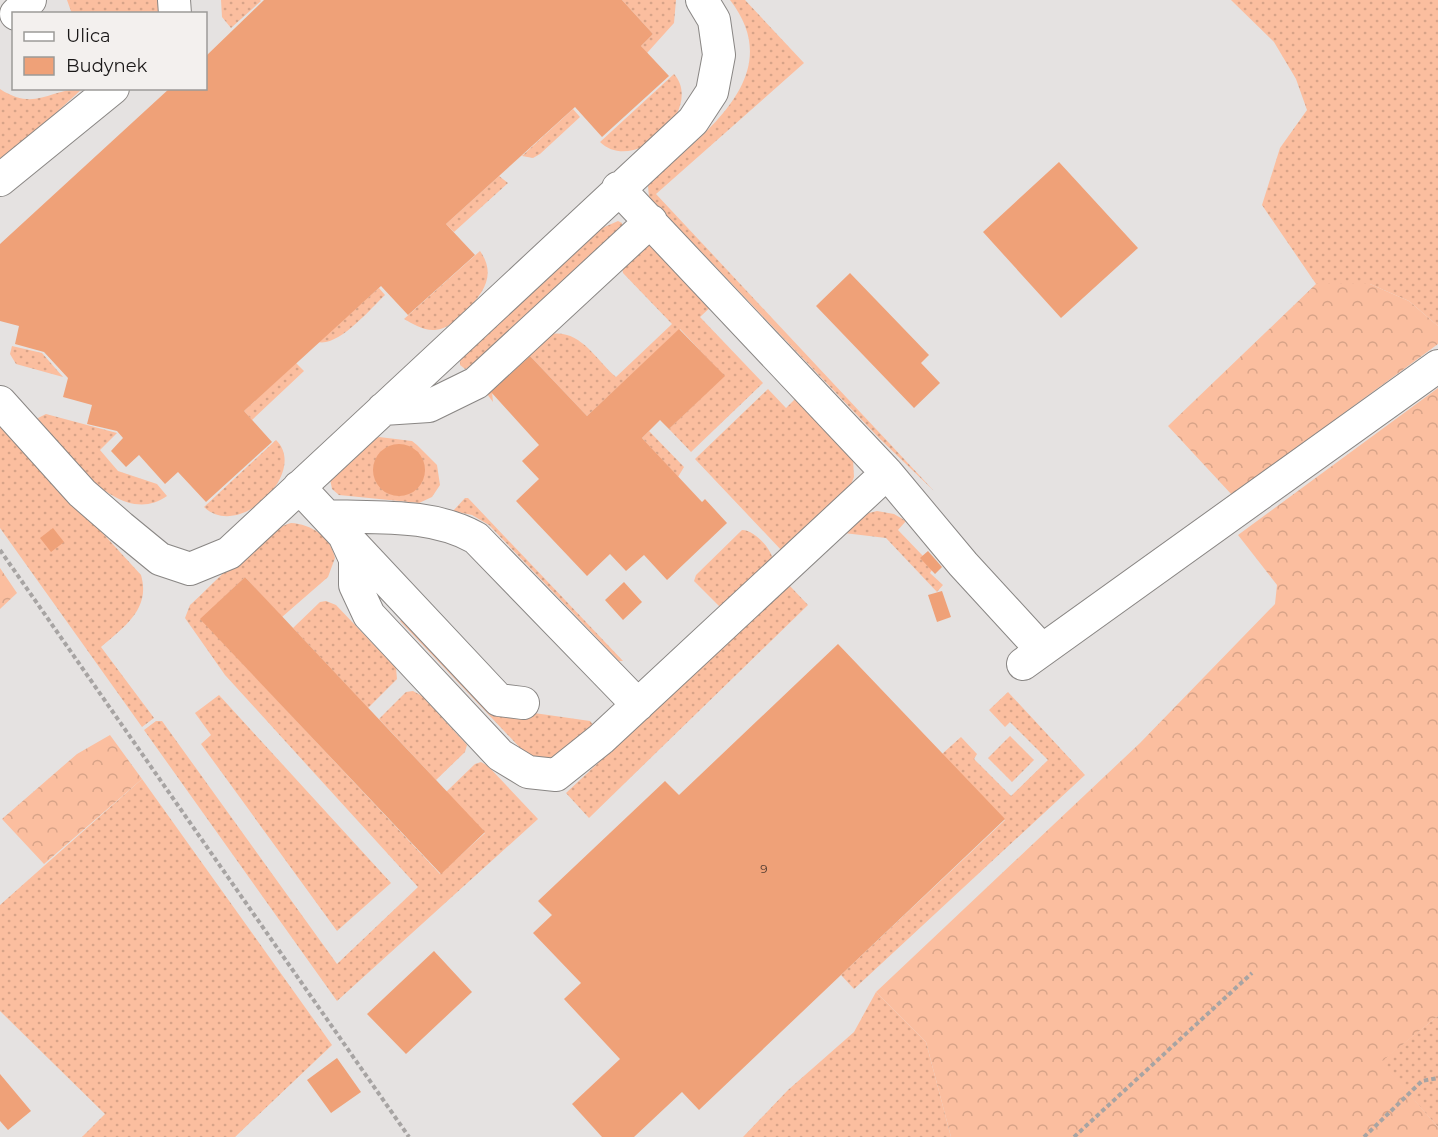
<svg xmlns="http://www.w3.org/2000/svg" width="1438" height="1137" font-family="Montserrat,sans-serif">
<defs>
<pattern id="grass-dots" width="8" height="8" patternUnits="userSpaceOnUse" patternTransform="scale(1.5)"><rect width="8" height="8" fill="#fbbe9f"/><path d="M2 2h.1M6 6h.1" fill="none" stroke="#d7a388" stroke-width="1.8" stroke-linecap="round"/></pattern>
<pattern id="forest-crowns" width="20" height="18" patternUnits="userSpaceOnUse" patternTransform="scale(1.5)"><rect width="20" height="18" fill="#fbbe9f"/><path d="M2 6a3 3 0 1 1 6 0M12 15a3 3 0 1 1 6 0" fill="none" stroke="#d7a388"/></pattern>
</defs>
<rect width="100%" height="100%" fill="#e5e2e1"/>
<!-- grass -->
<path fill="url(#grass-dots)" d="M67,0h93l-2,13 -86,1z
M221,0h39l1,1 -30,27 -9,-11z
M622,0h54l-2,23 -27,30 -6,-7 12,-12z
M730,0h15l59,63 -148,131 278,297 -55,-53 -230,-241 -1,-11 5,-6c50,-47 136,-104 77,-180z
M1231,0h207v326l-29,-25 -39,-17h-54l-54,-79 18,-57 27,-38 -11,-31 -22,-37z
M674,74c31,35 -39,102 -74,68z
M0,89c35,23 49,0 82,0l-82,75z
M573,109l7,8 -40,37 -7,4 -11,-2z
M499,176l9,7 -54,49 -8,-8z
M618,221l4,2v4l-152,140 -5,2 -5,-4v-7l140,-129z
M646,246h7l62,57 -15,14 63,66 -72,69 -22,-23 55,-53 -44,-47 -93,87 -57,-60 -38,36 1,10 -6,-8 63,-60c31,-5 45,25 66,43l56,-53 -49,-51 -1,-6z
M480,251c17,24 3,42 -14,60 -9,8 -18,18 -31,19 -11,1 -22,-6 -31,-11z
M379,288l6,7c-14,13 -46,52 -67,47z
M12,346l30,7 21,24 -47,-13 -6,-10z
M296,363l8,8 -52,49 -8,-9z
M768,389l18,19 14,-14 53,64 1,19 -4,10 -67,65 -88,-93z
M46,414l71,19 -17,17 18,21 39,13 10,12c-46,33 -97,-39 -126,-68l-3,-10z
M0,421l141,154c10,34 -17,52 -40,72l53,71 -12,9 -142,-199z
M649,431l35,36 -6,10 -36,-39z
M379,437l33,4 5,4 20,20 3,20 -8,12 -13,6 -80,-8 -7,-6 -2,-10 42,-39z
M276,440c33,32 -37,101 -72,67z
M465,498h3l155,163h-4l-130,-136 -17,-10 -19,-4z
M877,511l17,3 12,7 -8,9 25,26 9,14 -2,3 13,12 -6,7 -51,-54 -42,-5 21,-19z
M291,523c20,1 40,14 44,35l-7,19 -46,40 -37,-40 -44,42 239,255 45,-41 -39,-41 29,-28 6,-2 7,4 50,53 -201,182 -193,-271 12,-9h6l175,243 81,-77 -193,-212 -40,-57 5,-13c25,-22 71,-74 101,-82z
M742,530c12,0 29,18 31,30l-48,45 -6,1 -25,-25 2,-6z
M789,585l19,20 -219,213 -23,-25z
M320,602l6,-1 10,4 60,63 1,11 -29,29 -75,-80z
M403,619l82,87 105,15 4,5 -39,33 -20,-1 -11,-6 -124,-131z
M413,691l9,5 45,49 -2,7 -29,28 -57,-61 27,-27z
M1008,692l77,83 -231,214 -13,-14 164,-155 -63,-66 19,-17 16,17 -3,5 37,37 37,-36 -38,-38 -5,5 -16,-17z
M219,695l172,188 -54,48 -136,-187 10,-9 -16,-22z
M1010,736l24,24 -22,22 -24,-24z
M142,779l190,266 -97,92h-153l23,-23 -105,-103v-106z
M876,992l50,50 25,95h-208l45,-47 66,-58z
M1438,1016v111l-58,-65z"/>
<!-- forest -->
<path fill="url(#forest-crowns)" d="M1316,284h54l39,17 29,25v18l-206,151 -64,-69z
M1438,388v628l-57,46 57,65v10h-487l-25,-95 -50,-50 264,-249 135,-139 2,-19 -39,-50z
M0,568l17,25 -17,16z
M110,735l32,44 -98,85 -42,-45 75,-65z"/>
<!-- building -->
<path fill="#efa178" d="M264,0h358l31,34 -12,12 28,30 -67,61 -27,-30 -129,117 29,31 -67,60 -27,-29 -137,125 28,31 -66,60 -28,-30 -13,12 -26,-29 -13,12 -15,-16 12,-13 -6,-7 -30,-7 5,-19 -29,-8 5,-19 -24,-26 -29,-8 4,-18 -19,-5v-77l170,-156h36v-32z
M1059,162l79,86 -77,70 -78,-86z
M850,273l79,82 -8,8 19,20 -26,25 -98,-102z
M679,329l46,47 -56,53 -9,-9 -18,18 60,64 3,-3 22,24 -60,57 -23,-25 -18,16 -16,-17 -23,22 -71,-75 23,-22 -17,-18 17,-16 -48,-53 39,-36 57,60z
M373 470a26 26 0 1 1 52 0a26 26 0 1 1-52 0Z
M53,528l11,14 -13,10 -11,-14z
M928,551l14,16 -7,7 -15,-16z
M245,577l240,255 -44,42 -241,-255z
M624,582l18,20 -19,18 -18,-20z
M942,591l9,26 -14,5 -9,-27z
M838,644l167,175 -306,291 -17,-18 -48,45h-32l-30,-33 48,-45 -56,-60 17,-16 -48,-50 19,-18 -14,-14 127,-120 14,14z
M434,951l38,41 -66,62 -39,-40z
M337,1058l24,34 -30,21 -24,-33z
M0,1074l31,37 -23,19 -8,-9z"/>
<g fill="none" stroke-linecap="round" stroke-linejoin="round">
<!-- minor casing -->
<g stroke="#898684" stroke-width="34">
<path id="minor" d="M174,0l1,14
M16,14l14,-14
M0,180l113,-92
M618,188l269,285 76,91 79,86
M0,402l82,91 39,34 39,32 30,10 39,-16 464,-432 19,-29 7,-37 -5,-35 -12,-20
M383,409l46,-3 47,-23 175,-162
M299,487l45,48 11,24v26l14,30 131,140 28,17 28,3 45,-36 286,-266
M327,516c50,2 105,-3 149,22l162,167
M347,538l152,162 24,3
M1023,664l415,-298"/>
</g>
<!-- path -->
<path stroke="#a7a4a3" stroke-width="4" stroke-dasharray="4.5 3" stroke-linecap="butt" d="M0,550l409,587
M1074,1137l178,-164
M1364,1137l58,-56 16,-3"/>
<!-- minor -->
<use href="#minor" stroke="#fff" stroke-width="32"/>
</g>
<g text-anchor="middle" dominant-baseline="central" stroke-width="4.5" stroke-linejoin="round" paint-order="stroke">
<!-- number labels -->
<g font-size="12" fill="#4f3a30">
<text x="764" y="868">9</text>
</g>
</g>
<!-- legend -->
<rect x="12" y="12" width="195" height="78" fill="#f3f0ee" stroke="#9c9a98" stroke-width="1.5"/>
<rect x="24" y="32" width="30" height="9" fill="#ffffff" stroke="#9c9a98" stroke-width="1.5"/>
<text x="66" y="42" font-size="18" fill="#1a1818">Ulica</text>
<rect x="24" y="57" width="30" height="18" fill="#efa178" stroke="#9c9a98" stroke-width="1.5"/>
<text x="66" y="72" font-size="18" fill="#1a1818">Budynek</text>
</svg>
